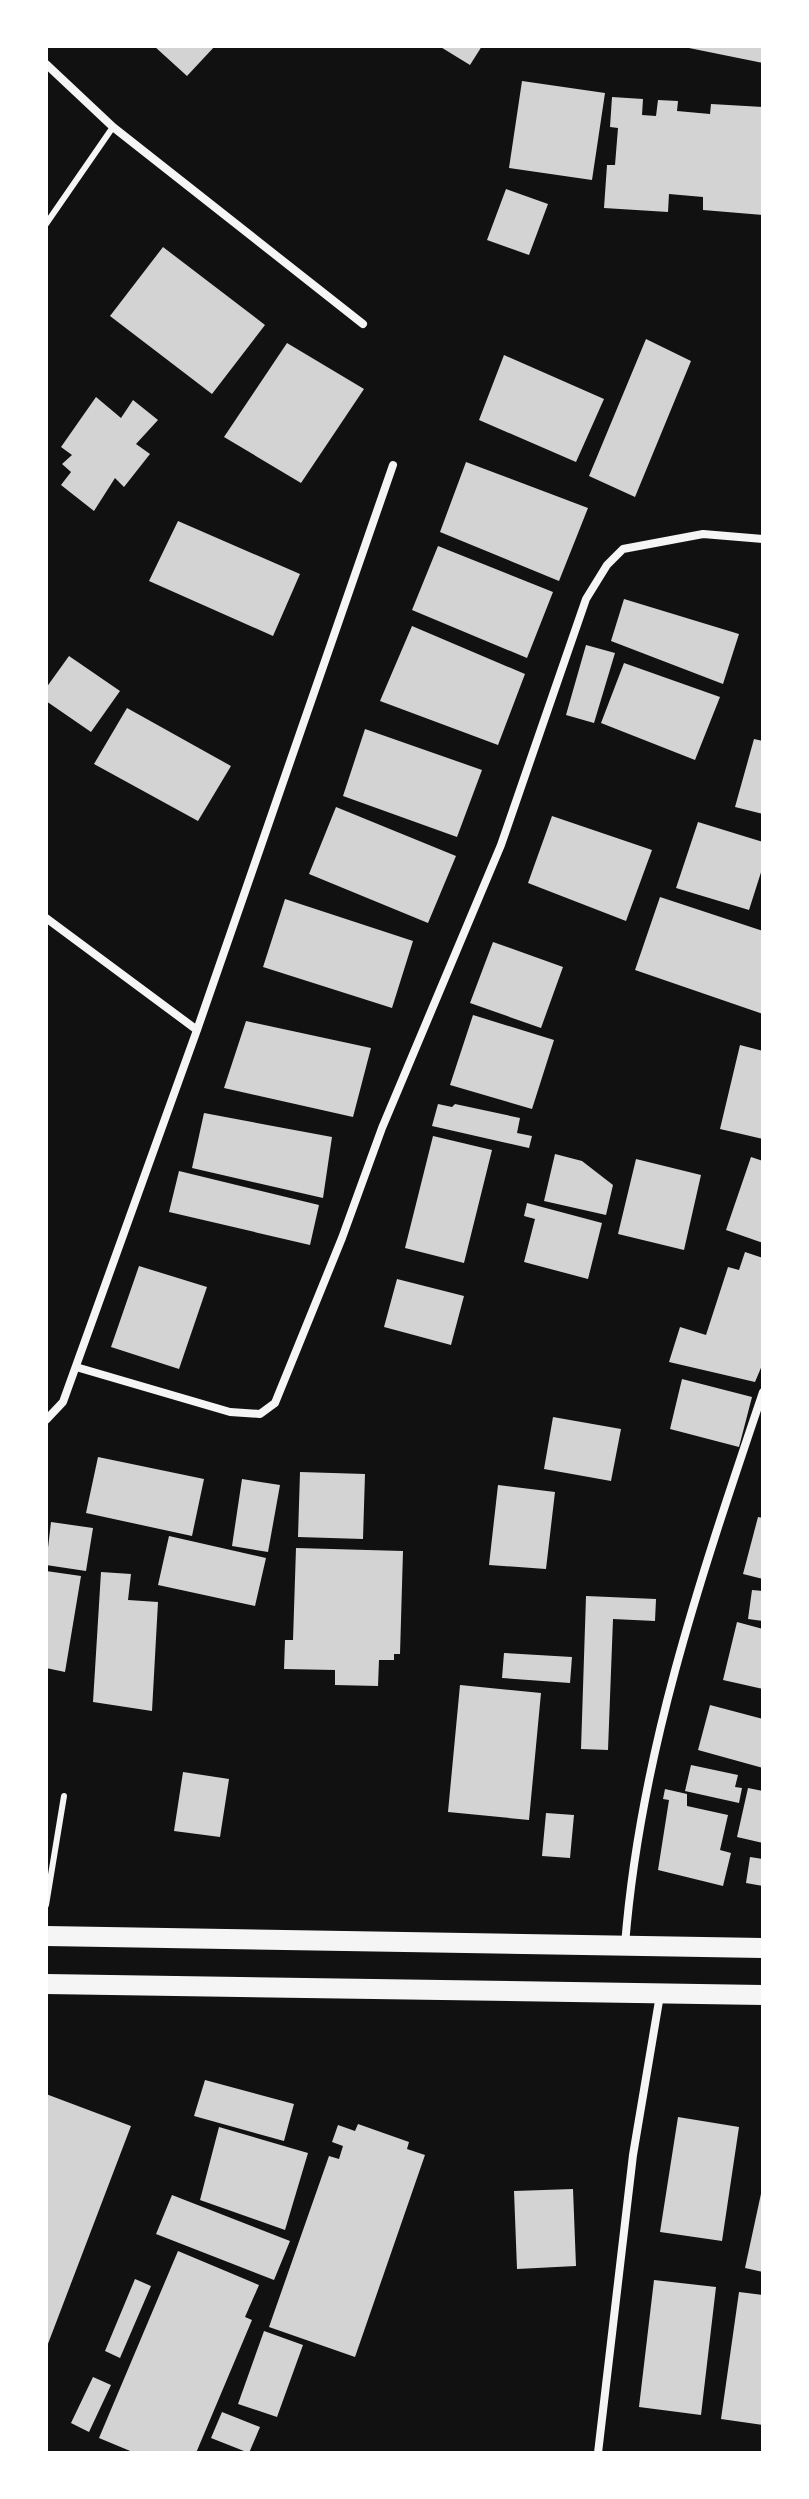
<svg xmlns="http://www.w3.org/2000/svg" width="809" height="2499" font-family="Commissioner,sans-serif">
<rect width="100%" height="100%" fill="#111"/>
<!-- building -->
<path fill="#d3d3d3" d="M154,46h61l-28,30z
M439,46h43l-12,19z
M684,46h79v17l-79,-16z
M522,81l83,12 -13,87 -83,-12z
M612,97l31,2 -1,16 14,1 2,-16 20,1 -1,10 33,3 1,-10 52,3v108l-60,-5v-13l-34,-3 -1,18 -64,-4 3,-43h8l3,-37 -8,-1z
M506,189l42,15 -19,51 -42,-15z
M163,247l102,78 -53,69 -102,-78z
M646,339l45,22 -56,136 -46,-21z
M287,343l77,46 -63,94 -77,-46z
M504,355l100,44 -28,63 -97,-42z
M96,397l25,21 12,-18 25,20 -22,24 14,10 -26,33 -9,-9 -21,33 -33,-26 10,-13 -9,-8 10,-9 -11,-8z
M466,462l122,46 -29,73 -119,-49z
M178,521l122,53 -27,62 -124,-55z
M438,546l115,46 -26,66 -115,-48z
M624,599l115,35 -16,50 -112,-43z
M412,626l113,48 -27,71 -118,-44z
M586,645l29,8 -21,70 -28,-8z
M69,656l51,35 -29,41 -45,-31v-13z
M624,663l96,34 -25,63 -94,-37z
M127,708l104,58 -33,55 -104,-57z
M365,729l117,41 -25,67 -114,-41z
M754,739l9,2v73l-28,-7z
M336,807l120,49 -28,67 -119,-49z
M552,816l100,34 -26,71 -98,-38z
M698,822l65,20v24l-14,44 -73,-22z
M660,897l103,34v83l-128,-44z
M285,899l128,42 -21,67 -129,-41z
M493,942l70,25 -22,61 -71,-25z
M473,1015l81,25 -22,69 -82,-24z
M246,1021l125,27 -18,69 -129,-29z
M740,1045l23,6v88l-43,-10z
M438,1104l14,3 3,-3 65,14 -3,15 15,3 -3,12 -97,-22z
M204,1113l128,24 -9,61 -131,-30z
M433,1136l59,14 -28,113 -59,-15z
M555,1154l27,7 31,24 -7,30 -62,-14z
M751,1157l12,4v82l-37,-13z
M636,1159l65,16 -17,75 -66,-16z
M179,1171l140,34 -9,40 -141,-33z
M527,1203l75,20 -14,56 -64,-17 11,-43 -11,-3z
M745,1252l18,6v105l-8,19 -86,-20 11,-35 26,8 22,-68 11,3z
M139,1266l68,21 -28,82 -68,-22z
M397,1279l67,17 -13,49 -67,-18z
M682,1379l70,18 -13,50 -69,-18z
M553,1417l68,12 -10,52 -67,-12z
M98,1457l106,22 -12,57 -106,-23z
M300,1472l65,2 -2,65 -65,-2z
M242,1479l38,6 -12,67 -36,-6z
M498,1485l57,7 -9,77 -57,-4z
M758,1517l5,1v61l-20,-5z
M51,1522l42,6 -7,43 -40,-6z
M169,1536l97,22 -11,48 -97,-21z
M296,1548l107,3 -3,103h-6v6h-15l-1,26 -43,-1v-15l-51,-1 1,-29h8z
M46,1571l35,5 -16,96 -19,-4z
M101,1572l30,2 -3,26 30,2 -6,109 -59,-9z
M752,1590l11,1v30l-15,-2z
M586,1596l70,3 -1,22 -42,-2 -5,131 -27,-1z
M737,1622l26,7v60l-40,-9z
M504,1653l68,4 -2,26 -68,-5z
M460,1685l81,8 -12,127 -81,-8z
M710,1705l53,14v49l-65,-18z
M691,1765l47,10 -3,12 7,1 -3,15 -54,-12z
M183,1772l46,7 -9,58 -46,-6z
M748,1788l15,3v52l-26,-6z
M665,1789l22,5v12l41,9 -8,35 11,3 -8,33 -65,-16 11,-70 -6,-1z
M546,1813l28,2 -4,43 -28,-2z
M750,1857l13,2v27l-17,-3z
M205,2080l89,24 -10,37 -90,-25z
M46,2094l85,32 -85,223z
M678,2117l61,10 -17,114 -62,-9z
M358,2124l51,18 -2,7 18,6 -70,202 -86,-30 60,-171 10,3 4,-13 -11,-4 6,-17 17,6z
M219,2127l89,26 -23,77 -85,-30z
M573,2189l3,77 -59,3 -3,-78z
M762,2189h1v83l-18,-4z
M172,2195l118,46 -16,39 -118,-46z
M178,2251l81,34 -14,32 7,3 -56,133h-61l-36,-15z
M135,2279l16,7 -31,72 -15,-7z
M654,2280l62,7 -15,128 -62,-8z
M739,2292l24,3v130l-42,-6z
M264,2331l39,14 -26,72 -39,-13z
M93,2377l18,8 -22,47 -18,-9z
M222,2412l38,15 -11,26 -38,-15z"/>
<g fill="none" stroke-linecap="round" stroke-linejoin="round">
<!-- service -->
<path stroke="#f5f5f5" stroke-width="6" d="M46,224l67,-97
M46,1905l18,-109"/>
<!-- minor -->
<path stroke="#f5f5f5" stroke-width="8" d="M46,64l67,63 250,197
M46,918l151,112
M76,1367l154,45 30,2 15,-11 67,-165 40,-110 119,-283 85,-246 21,-34 16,-16 80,-15 60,5
M46,1420l17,-18 134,-372 196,-565
M625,1945c15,-192 77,-372 138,-553
M598,2453l35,-298 27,-160"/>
<!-- primary -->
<path stroke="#f5f5f5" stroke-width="20" d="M46,1936l717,12
M46,1984l717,11"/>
</g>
<!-- border -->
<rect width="809" height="2499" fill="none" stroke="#ffffff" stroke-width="96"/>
</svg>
